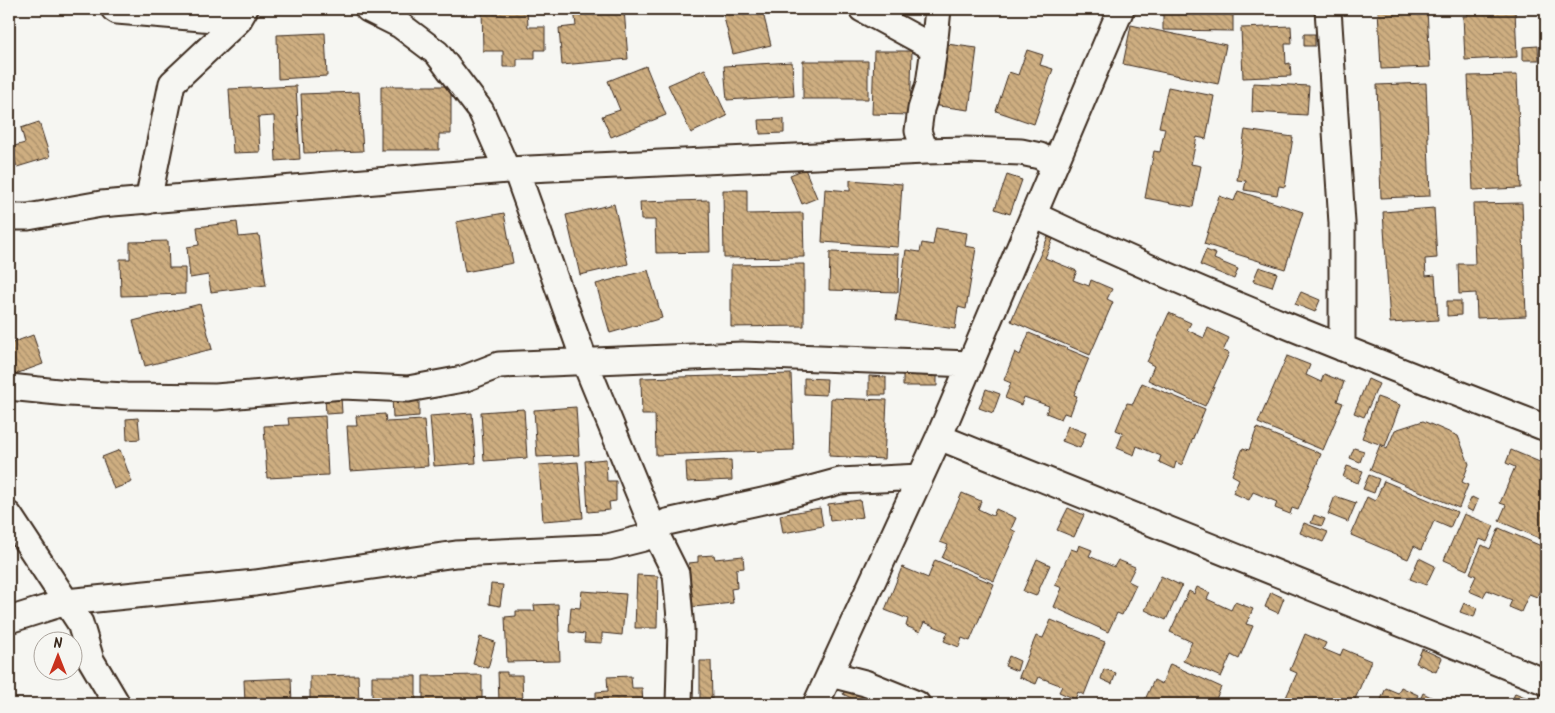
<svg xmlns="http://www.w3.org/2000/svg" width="1555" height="713" font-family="Kalam,sans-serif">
<defs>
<pattern id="building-back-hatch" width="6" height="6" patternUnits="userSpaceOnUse" patternTransform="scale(1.25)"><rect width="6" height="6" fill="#ceae81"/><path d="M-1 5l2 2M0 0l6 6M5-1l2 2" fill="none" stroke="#a88e69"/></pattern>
</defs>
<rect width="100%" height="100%" fill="#f6f6f2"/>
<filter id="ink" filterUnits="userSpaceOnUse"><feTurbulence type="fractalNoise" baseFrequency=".02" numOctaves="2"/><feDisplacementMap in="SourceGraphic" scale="10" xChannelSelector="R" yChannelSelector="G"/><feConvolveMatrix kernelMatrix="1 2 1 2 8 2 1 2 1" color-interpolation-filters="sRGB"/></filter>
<g filter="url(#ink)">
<!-- building -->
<path fill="url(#building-back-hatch)" stroke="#3b2a1e" d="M482,9h45l1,18h17v23h-10v9h-18v8h-14v-16h-20z
M574,9h50l4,50 -66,6 -3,-37 17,-2z
M722,9h40l9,36 -38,9z
M1163,9h70v22l-70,-1z
M1378,9h49l3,58 -49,2z
M1467,9l48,1 2,47 -52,3 -2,-44h5z
M1131,25l95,20 -8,39 -95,-20z
M1291,26l1,18h-7l1,20 4,-1 1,13 -48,2 -2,-50z
M325,33l2,43 -49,3 -1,-44z
M1304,34h11v12h-11z
M939,43l38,5 -8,62 -38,-5z
M1538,46l1,14h-16v-13z
M1027,50l16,5 -3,10 13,4 -19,55 -38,-13 13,-39 9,3z
M874,51h38l-2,64 -38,-1z
M803,61h65v38h-65z
M792,62l2,34 -67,4 -3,-34z
M646,66l20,49 -55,22 -9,-21 18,-6 -12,-29z
M705,69l22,47 -36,17 -23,-48z
M1517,75l4,113 -48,2 -5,-114z
M1253,83l56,3 -2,29 -55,-3z
M1426,83l4,113 -49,2 -4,-113z
M296,86l4,73 -24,2 -2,-45 -16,1 2,35 -27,1 -4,-64z
M381,86h70v48h-12v16h-58z
M1168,87l46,9 -8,43 -9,-2 -6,27 10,2 -8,41 -48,-9 9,-47 6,1 5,-24 -6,-1z
M359,92l4,59 -59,2 -3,-59z
M784,119v14l-24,1 -1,-14z
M39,122l11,35 -33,10 -6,-20 14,-4 -4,-15z
M1245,130l48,7 -8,50 -6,-1 -2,9 -33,-5 2,-9 -9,-1z
M805,169l12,29 -15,6 -12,-29z
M1007,175l15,5 -12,34 -15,-5z
M850,180l52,4 -4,63 -76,-5 3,-53 25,2z
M723,190h24v24l56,-1 1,44 -80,1z
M1238,191l65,21 -18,57 -81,-25 15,-48 15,5z
M709,200l1,52 -54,1 -1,-33h-14l-1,-18z
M1522,203l4,113 -49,2 -1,-25 -17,1 -1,-30h17l-2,-60z
M614,204l14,60 -48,11 -14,-60z
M1434,208l3,50 -12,1 1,17 9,-1 3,45 -48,3 -7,-111z
M504,213l9,50 -48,9 -9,-50z
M237,222l2,15 20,-2 7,50 -55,7 -3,-17 -18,3 -3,-31 12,-2 -2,-18z
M936,228l31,5 -2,13 11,2 -10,61 -8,-2 -3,22 -59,-9 10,-70 14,2 2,-9 11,2z
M1048,237l5,2 -8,19 32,13 -4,9 16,6 2,-6 21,9 -5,10 6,3 -23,53 -79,-34z
M168,241l1,27h16v26l-64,2 -1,-37h10v-17z
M1206,250l10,4 -2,5 24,10 -4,10 -34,-14z
M830,252l69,2 -1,38 -69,-2z
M804,264v62l-73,1v-62z
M1259,267l18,6 -5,14 -19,-6z
M648,270l14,48 -52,15 -14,-49z
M1301,292l19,8 -5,12 -20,-8z
M1447,301h14v14l-14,1z
M200,304l12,45 -67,17 -12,-45z
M1169,313l22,10 -4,7 17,8 4,-10 21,10 -6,13 6,2 -24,53 -57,-26 6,-14 -7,-4z
M1029,333l60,25 -15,37 3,1 -7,19 -6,-2 -3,6 -15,-6 3,-7 -25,-9 -3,8 -16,-7 6,-15 -7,-3 11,-28 5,3z
M33,335l10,29 -33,12 -1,-32z
M1287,356l23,9 -4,10 15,7 3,-8 20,8 -7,19 6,2 -20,47 -65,-27z
M917,369h20v17h-34v-12h14z
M791,374l3,76 -138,5 -1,-40h-13l-1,-37z
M869,376l17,1v18h-17z
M804,378l23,1 -1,16 -22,-1z
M1368,379l11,5 -15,33 -10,-4z
M1142,383l63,26 -23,56 -6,-3 -2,7 -15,-7 2,-6 -24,-10 -3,9 -17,-7 6,-15 -7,-3 11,-27 6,1z
M986,389l14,5 -7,19 -14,-5z
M419,395v21l-26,2 -1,-22z
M341,397l1,16 -16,1 -1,-16z
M1377,397l23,8 -15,41 -23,-8z
M831,398l56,2 -3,59 -55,-3z
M576,407l3,48 -42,2 -3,-47z
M524,409l3,49 -43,3 -3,-49z
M472,413l4,50 -42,3 -4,-50z
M385,414l1,8 38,-2 4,46 -78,5 -3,-45h10l-1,-10z
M325,416l3,59 -61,3 -3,-52 25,-1 -1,-7z
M138,418l2,21 -13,1 -1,-21z
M1423,421l35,15 11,28 -7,18 6,3 -9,23 -89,-38 10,-25 7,4 8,-19z
M1068,426l18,7 -6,15 -18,-7z
M1257,428l64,26 -23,56 -6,-2 -2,6 -15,-6 2,-6 -24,-10 -4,8 -16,-7 6,-14 -7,-4 11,-27 6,2z
M1354,448l10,3 -4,11 -10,-4z
M120,450l12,32 -18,7 -12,-32z
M1511,450l31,13 -3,9 7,3v66l-47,-20 7,-16 -6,-2 15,-36 -9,-4z
M606,459l1,22h9v20l-7,1 1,8 -22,2 -3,-51z
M731,460l1,20 -45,2 -1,-20z
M578,462l5,56 -40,3 -4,-56z
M1347,466l16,5 -5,12 -15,-6z
M1369,475l10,4 -5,14 -11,-4z
M1384,481l73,31 -7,16 -16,-7 -13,29 -7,-4 -6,13 -57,-24 16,-38 8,4z
M962,493l19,8 -3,8 15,7 3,-7 20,9 -5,11 5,3 -22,49 -52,-23 6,-13 -8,-3z
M1335,496l21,7 -8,19 -20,-8z
M1472,497l6,3 -5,12 -7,-4z
M860,500l3,17 -33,4 -2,-17z
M820,508l3,18 -40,7 -3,-18z
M1068,508l16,7 -10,22 -17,-7z
M1464,514l30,12 -7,16 -7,-3 -13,31 -23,-10z
M1314,515l11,4 -3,7 -11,-3z
M1304,523l24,9 -5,10 -23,-9z
M1499,528l47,20v27l-9,22 -8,-3 -8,18 -12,-5 3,-7 -25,-10 -4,7 -14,-6 7,-15 -6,-3 12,-28 8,4z
M1079,545l13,5 -3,6 25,11 4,-7 17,7 -7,14 8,4 -14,30 -5,-2 -9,19 -54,-25 8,-19 -7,-3 16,-36 6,2z
M714,555l1,4 28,-3 1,12 -8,1 1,19 -6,1 2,14 -40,4 -4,-44 9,-1v-6z
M1419,558l16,8 -9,19 -16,-6z
M1037,559l13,6 -14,31 -13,-5z
M935,560l59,24 -24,57 -8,-3 -3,9 -15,-6 4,-9 -24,-10 -4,10 -14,-6 2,-7 -23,-9 17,-43 26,11z
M637,575l21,1 -1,52h-22z
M1161,576l21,10 -16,34 -21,-10z
M491,584l12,1 -3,21 -11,-2z
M1197,587l13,6 -3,6 24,11 4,-8 18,7 -7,15 7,2 -14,33 -8,-4 -10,22 -38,-16 9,-19 -22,-10 19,-41 5,3z
M582,591l44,3 -4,41 -20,-2v10l-18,-1 1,-8 -16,-2 2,-25 9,1z
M1271,592l13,6 -6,15 -13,-6z
M1464,603l13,5 -3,9 -14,-5z
M558,604l2,57 -53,1 -2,-45 11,-1v-5h19l-1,-6z
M1051,620l54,22 -21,53 -6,-3 -3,7 -16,-7 3,-6 -23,-9 -3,7 -17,-7 17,-41 7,2z
M1305,634l21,9 -3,6 17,7 3,-7 28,12 -18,43h-70l14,-31 -7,-3z
M480,637l15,5 -7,26 -15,-4z
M1422,649l20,9 -6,14 -20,-9z
M1009,656l11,5 -3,10 -12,-5z
M700,661h11l1,39h-12z
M1170,664l51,23 -7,17h-71l11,-24 8,4z
M1104,669l12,4 -4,11 -11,-5z
M498,672h9v3h15l1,29h-24z
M358,675l1,29h-49v-28z
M482,675v29h-59v-28z
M372,676h44v28h-44z
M631,676l1,12h10l1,16h-47v-12l12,-1 -1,-14z
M291,678l1,26h-47l-1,-24z
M847,686l21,10 -4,8h-14l3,-5 -10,-5z
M1401,687l17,8 -4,9h-35l7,-16 12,5z
M1423,693l14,7 -2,4h-17z
M1515,693l15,6 -2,5h-17z"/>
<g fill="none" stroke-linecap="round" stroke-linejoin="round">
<!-- street casing -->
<g stroke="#3b2a1e" stroke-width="29">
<path id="street" d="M114,9l3,2 121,10
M368,9l32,16 37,28 44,58 26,59
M862,9l72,39
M938,9l-4,39 -5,36 -8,25 -3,22 7,20 41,-1 55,2 19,4 14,9
M1328,9l14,214v125
M516,170l69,192 69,168 22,44 5,55 -2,75
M148,201l24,-118 66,-62 7,-12
M1034,215c167,79 340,146 512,213
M9,217h19l73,-13 406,-34 418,-19
M9,387l59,6 58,3 90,1 127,-11 65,3 55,-10 36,-14 243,-10 228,9
M939,437l607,245
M9,515l71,108 11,37 26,44
M9,620l57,-18 189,-19 201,-29 152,-7 36,-9 23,-16 114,-25 59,-16 80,-4
M830,674l35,9 52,21
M816,704l123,-267 182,-428"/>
</g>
<!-- street -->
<use href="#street" stroke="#f6f6f2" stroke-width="25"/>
</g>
</g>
<!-- margin -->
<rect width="1555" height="713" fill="none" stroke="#f6f6f2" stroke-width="30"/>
<rect x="15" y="15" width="1525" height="683" fill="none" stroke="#3b2a1e" stroke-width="2" filter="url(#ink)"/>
<!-- north arrow -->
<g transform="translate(58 656)"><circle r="24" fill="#f6f6f2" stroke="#aba49d"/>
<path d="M0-4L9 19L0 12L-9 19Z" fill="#c8321e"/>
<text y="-8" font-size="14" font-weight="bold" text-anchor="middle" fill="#3b2a1e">N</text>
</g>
</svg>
